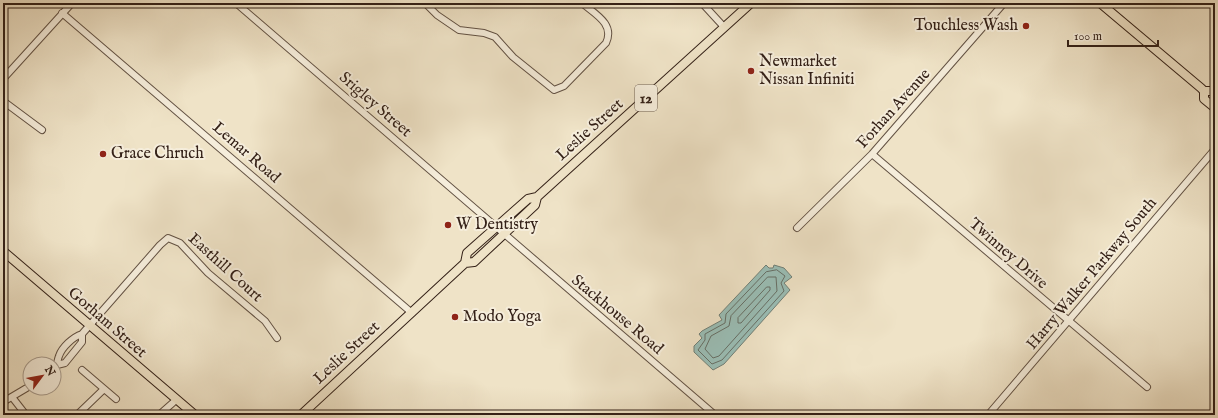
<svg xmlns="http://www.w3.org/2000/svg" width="1218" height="418" font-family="'IM FELL English',serif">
<rect width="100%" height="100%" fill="#efe3c7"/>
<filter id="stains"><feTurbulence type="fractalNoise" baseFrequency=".005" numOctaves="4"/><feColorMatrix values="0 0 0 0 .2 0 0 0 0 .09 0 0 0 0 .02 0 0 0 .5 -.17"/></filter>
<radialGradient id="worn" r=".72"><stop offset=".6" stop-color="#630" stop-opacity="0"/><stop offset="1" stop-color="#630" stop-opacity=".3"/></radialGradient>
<!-- water -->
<path fill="#9abeb6" stroke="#717f76" d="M766,265l3,3h4l1,-3 10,3 8,9 -8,6 6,7 -66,74 -11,6 -19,-18v-6l8,-8 -3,-4 3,-3 20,-11 -3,-5z"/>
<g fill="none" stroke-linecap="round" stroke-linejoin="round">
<!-- shore -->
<path stroke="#666f66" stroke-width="1" d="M777,270l8,6 -4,7 3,8 -62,69 -10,4 -14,-14 7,-10v-6l20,-11 1,-9 40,-42z
M768,277h8l1,14 -58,65 -6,2 -8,-9 6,-13 18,-10 2,-10z
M767,287h3v3l-29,33h-3v-5z"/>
<!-- minor casing -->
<g stroke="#625143" stroke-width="8">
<path id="minor" d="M236,3l479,412
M425,3l12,12 22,15 25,3 11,4 18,20 41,33 10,-4 42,-43c9,-19 -11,-29 -24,-40
M702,3l22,24
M62,13l350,300
M3,79l69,-76
M3,101l39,29
M872,154l275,233
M797,228l75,-74 132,-151
M57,365l8,-2 17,-21v-8
M54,368c4,-4 3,-7 5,-12 3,-9 14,-19 23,-22l78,-89 8,-7 12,5 28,30 57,48 12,17
M82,370l34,29
M12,397l14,18
M3,402l27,-16
M77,415l27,-26
M159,415l17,-15
M988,415l227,-266"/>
</g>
<!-- major casing -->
<g stroke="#332017" stroke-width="10">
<path id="major" d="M1100,3l101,85 3,3v8l11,9
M1204,91h11
M3,251l192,164
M465,263l9,-1 61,-57 2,-8
M301,415l164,-152 2,-10 61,-54 9,-2 214,-194"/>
</g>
<!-- minor -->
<use href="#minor" stroke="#f5eddb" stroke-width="6"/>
<!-- major -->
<use href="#major" stroke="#efe3c7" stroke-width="8"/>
</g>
<!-- markers -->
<g fill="#8f2418" stroke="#f5eddb" stroke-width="1.5">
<circle cx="1026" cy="26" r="4"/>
<circle cx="751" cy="71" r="4"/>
<circle cx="103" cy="154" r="4"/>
<circle cx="448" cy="225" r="4"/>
<circle cx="455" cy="317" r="4"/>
</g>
<g text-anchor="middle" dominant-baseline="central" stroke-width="4" stroke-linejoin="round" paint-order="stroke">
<!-- shield labels -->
<rect fill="#f5eddb" stroke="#6d5e52" stroke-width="1" x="635" y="85" width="22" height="26" rx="3"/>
<g font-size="15" font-weight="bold" fill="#332017">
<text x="646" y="98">12</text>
</g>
<!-- poi labels -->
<g font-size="16" fill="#332017" stroke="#f5eddb" text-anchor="start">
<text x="1018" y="26" text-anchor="end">Touchless Wash</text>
<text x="759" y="62">Newmarket<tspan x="759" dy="18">Nissan Infiniti</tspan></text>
<text x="111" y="154">Grace Chruch</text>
<text x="456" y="225">W Dentistry</text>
<text x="463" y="317">Modo Yoga</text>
</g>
<!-- street labels -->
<g font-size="16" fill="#332017" stroke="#f5eddb">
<text transform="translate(375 105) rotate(41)">Srigley Street</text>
<text transform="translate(894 109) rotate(-48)">Forhan Avenue</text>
<text transform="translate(590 130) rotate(-42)">Leslie Street</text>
<text transform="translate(246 153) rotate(41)">Lemar Road</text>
<text transform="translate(1008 254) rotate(41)">Twinney Drive</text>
<text transform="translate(225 268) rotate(42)">Easthill Court</text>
<text transform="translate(1092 274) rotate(-50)">Harry Walker Parkway South</text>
<text transform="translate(617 315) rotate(40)">Stackhouse Road</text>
<text transform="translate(107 323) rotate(41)">Gorham Street</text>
<text transform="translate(347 353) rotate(-43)">Leslie Street</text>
</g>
</g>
<!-- margin -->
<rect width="1218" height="418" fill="none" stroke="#efe3c7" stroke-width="16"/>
<rect x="4" y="4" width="1210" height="410" fill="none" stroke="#332017" stroke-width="2"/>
<rect x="8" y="8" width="1202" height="402" fill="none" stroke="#332017"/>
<!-- north arrow -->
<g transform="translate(42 376) rotate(58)"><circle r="19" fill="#f5eddb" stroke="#a79b8d"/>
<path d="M0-3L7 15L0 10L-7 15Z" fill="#8f2418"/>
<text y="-6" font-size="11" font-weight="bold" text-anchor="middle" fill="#332017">N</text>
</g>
<!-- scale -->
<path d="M1068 40v6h90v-6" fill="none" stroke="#332017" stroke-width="2"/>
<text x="1074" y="40" font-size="12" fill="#332017" stroke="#f5eddb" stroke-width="3" paint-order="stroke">100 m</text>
<rect width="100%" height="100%" filter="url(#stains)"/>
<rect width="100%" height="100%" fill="url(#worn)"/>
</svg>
